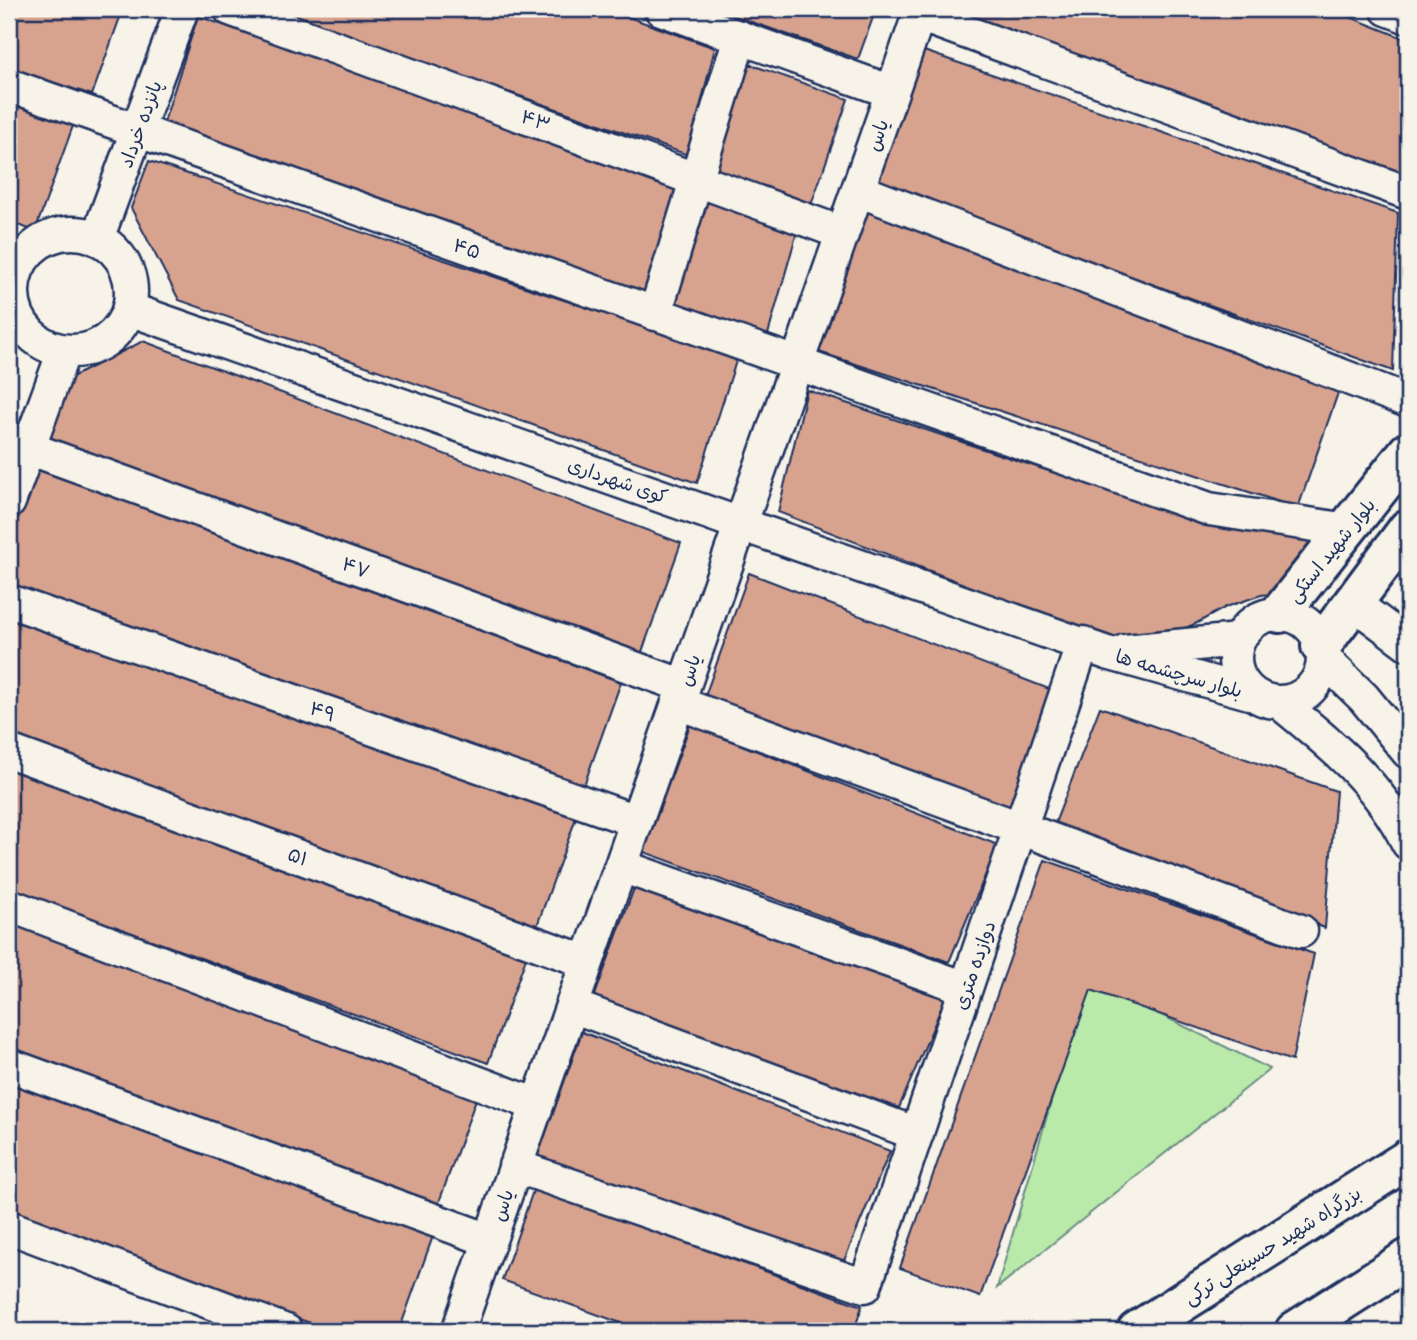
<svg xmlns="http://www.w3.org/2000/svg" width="1417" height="1340" font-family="Delius,'Playpen Sans Arabic',sans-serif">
<rect width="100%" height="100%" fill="#f7f3e8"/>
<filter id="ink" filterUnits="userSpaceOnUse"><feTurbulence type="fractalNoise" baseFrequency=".0143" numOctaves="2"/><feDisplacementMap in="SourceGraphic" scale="14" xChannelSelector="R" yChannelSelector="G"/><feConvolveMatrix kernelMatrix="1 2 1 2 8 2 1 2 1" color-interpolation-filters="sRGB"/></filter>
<g filter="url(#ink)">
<!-- green -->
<path fill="#baeaa9" stroke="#6a8c84" stroke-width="2" d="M1087,978l183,91 -273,219z"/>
<!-- building -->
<path fill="#d8a38e" stroke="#1b2f5e" stroke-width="2" d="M9,9h114l-31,86 -83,-27z
M271,9h335l109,39 -27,107z
M714,9h162l-18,50z
M942,9h388l78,31v138z
M198,16l478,172 -31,104 -482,-167z
M921,50l477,163 -5,158 -518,-187z
M749,64l99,35 -38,109 -98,-34z
M9,98l65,25 -39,108 -26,-9z
M149,161l588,197 -40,125 -518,-183 -48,-92z
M702,197l95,35 -30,106 -99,-36z
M865,206l475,181 -42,121 -479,-156z
M143,341l538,202 -42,117 -595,-217 26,-65z
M807,390l412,138 65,-6 38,23 -23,46 -38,4 -35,12 -29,16 -63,27 -356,-138z
M26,465l595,217 -42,117 -570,-208v-79z
M749,573l308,119 -49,117 -304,-110z
M9,611l567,207 -42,116 -525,-191z
M1100,707l236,84 -11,137 -273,-97z
M690,725l308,120 -49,117 -305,-110z
M9,756l521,191 -42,116 -479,-175z
M1045,860l269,94 -22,107 -201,-71 -111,307 -80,-29z
M640,872l308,120 -49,116 -305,-110z
M9,917l471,171 -42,117 -429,-156z
M582,1032l308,119 -49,117 -304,-110z
M9,1081l424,155 -34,95h-67l-323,-118z
M534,1188l328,118 -8,25h-211l-141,-51z"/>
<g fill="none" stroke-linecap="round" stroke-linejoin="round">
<!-- minor casing -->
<g stroke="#1b2f5e" stroke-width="37">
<path id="minor" d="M230,9l612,224
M661,9l231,83
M1387,9l21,8
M919,15l489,178
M9,85l1200,424 139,21
M858,190l550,211
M13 292a59 59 0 1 1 118 0a59 59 0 1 1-118 0Z
M97,239l85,-230
M129,309l978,344 146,41
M655,314l85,-277
M9,441l675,245
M9,502l55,-151
M9,601l627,220
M1352,602l56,42
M1235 658a44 44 0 1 1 88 0a44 44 0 1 1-88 0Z
M1125,651l113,-11
M1323,658l41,40 44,54
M1279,702c52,42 99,80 129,141
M678,703l623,228
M9,751l578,211
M621,866l345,122
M9,905l528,200
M572,1006l345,128
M9,1065l480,175
M515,1166l350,120 218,-643
M9,1227l277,104
M458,1331l463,-1322"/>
</g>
<!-- major casing -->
<g stroke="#1b2f5e" stroke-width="44">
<path id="major" d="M1280,613l128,-161
M1321,646l87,-117"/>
</g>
<!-- highway casing -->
<g stroke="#1b2f5e" stroke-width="44">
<path id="highway" d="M1137,1331l271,-172
M1295,1331l113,-72"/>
</g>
<!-- minor -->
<use href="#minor" stroke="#f7f3e8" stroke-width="32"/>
<!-- major -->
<use href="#major" stroke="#f7f3e8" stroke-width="38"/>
<!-- highway -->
<use href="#highway" stroke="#f7f3e8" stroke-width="38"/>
</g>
</g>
<g text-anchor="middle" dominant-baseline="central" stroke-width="5" stroke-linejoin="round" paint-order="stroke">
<!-- street labels -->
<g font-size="19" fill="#1b2f5e" stroke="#f7f3e8">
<text transform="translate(536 120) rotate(20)">۴۳</text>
<text transform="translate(140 124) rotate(-70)">پانزده خرداد</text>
<text transform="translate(877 135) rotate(-71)">یاس</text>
<text transform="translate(467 248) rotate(19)">۴۵</text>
<text transform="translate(618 480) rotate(19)">کوی شهرداری</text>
<text transform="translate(1331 550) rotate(-51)">بلوار شهید استکی</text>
<text transform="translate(356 567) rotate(20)">۴۷</text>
<text transform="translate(689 670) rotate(-71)">یاس</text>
<text transform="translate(1179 673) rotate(16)">بلوار سرچشمه ها</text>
<text transform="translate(323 711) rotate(19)">۴۹</text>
<text transform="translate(298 856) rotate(20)">۵۱</text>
<text transform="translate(974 965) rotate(-71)">دوازده متری</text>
<text transform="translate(502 1205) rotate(-71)">یاس</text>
<text transform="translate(1272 1245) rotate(-32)">بزرگراه شهید حسینعلی ترکی</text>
</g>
</g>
<!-- margin -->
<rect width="1417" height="1340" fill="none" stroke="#f7f3e8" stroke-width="35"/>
<rect x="18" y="18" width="1382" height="1305" fill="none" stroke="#1b2f5e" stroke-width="2.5" filter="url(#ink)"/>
</svg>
